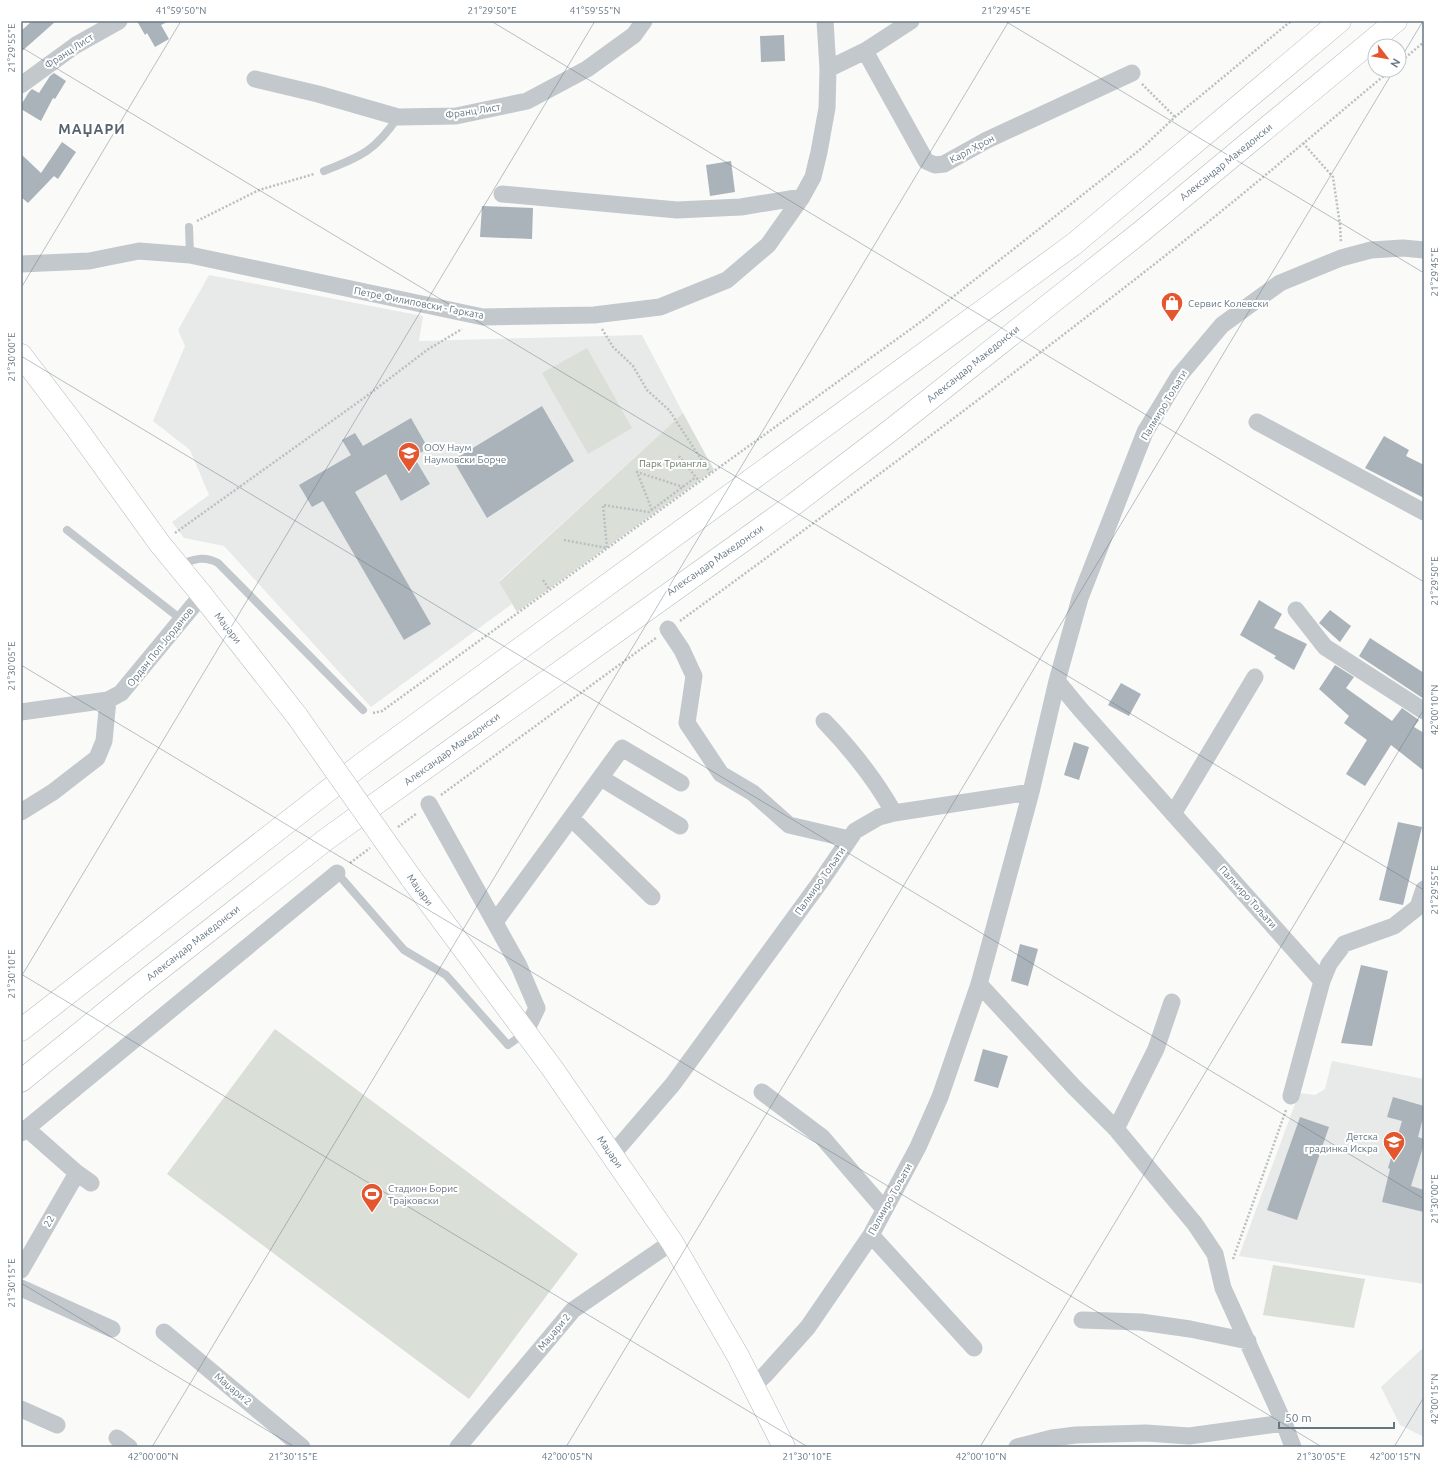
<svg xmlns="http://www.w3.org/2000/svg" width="1445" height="1468" font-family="Ubuntu,sans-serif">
<rect width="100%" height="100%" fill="#fafaf8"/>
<!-- built -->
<path fill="#e8e9e9" d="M209,275l214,41 -4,25 223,-6 41,78 -184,168 13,23 -141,103 -147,-161 -40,-8 -12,-16 37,-27 -19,-45 -37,-29 32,-75 -7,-16z
M1332,1061l92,18v205l-185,-28 60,-163 16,2 10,-6z
M1424,1347v90l-24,-12 -19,-38z"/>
<!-- green -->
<path fill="#dadfd7" d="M587,348l45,80 -44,26 -46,-81z
M683,413l31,57 -197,142 -18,-30z
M275,1029l303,225 -109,145 -302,-225z
M1273,1265l92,14 -11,49 -91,-13z"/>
<!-- building -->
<path fill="#aab3b9" d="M32,21h24l-35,31v-21z
M137,21h32l-8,4 8,14 -14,8 -8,-14 -2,2z
M784,35l1,26 -24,1 -1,-26z
M54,73l12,8 -11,18 -2,-1 -12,23 -20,-12v-4l8,-13 3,-3 7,4 11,-17z
M62,142l14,10 -18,27 -4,-3 -26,27 -7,-6v-43l20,19z
M731,161l4,31 -25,4 -4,-31z
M482,206l51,2 -1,31 -52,-2z
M542,406l32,55 -87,57 -34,-58z
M411,418l17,30 -14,9 16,27 -29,17 -15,-27 -31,18 76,132 -27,16 -81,-139 -11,6 -13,-22 52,-30 -9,-15 13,-7 8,13z
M1384,436l25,14 -3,6 18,9v33l-59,-30z
M1259,600l23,14 -8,14 33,16 -13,26 -20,-12 2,-2 -36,-21z
M1330,610l21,16 -11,16 -21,-19z
M1370,638l54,35v26l-65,-43z
M1335,665l19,12 -8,11 46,33 10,-13 17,12 -5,7 10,6v38l-33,-26 -26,41 -19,-12 21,-34 -23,-17 5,-7 -30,-27z
M1121,683l20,11 -12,22 -21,-11z
M1074,742l15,5 -10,33 -15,-5z
M1398,822l24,5 -19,78 -24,-5z
M1020,944l18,5 -10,37 -17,-5z
M1361,965l27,6 -16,75 -31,-3z
M983,1049l25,7 -10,32 -24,-7z
M1393,1097l31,9v8l-6,23 6,2v5l-13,42 13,4v22l-42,-10 8,-33 -2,-1 14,-47 -15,-4z
M1300,1117l29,10 -32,93 -30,-10z"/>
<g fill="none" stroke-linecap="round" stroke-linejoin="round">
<!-- secondary casing -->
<g stroke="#b3babf" stroke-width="23">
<path id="secondary" d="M21,355l54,71 85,118 42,51 95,121
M411,878l141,190 120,174 66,114 46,91
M21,1030l341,-266 712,-520 266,-223
M21,1081l116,-94 191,-149 465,-333 98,-75 251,-199 254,-210"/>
</g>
<!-- path -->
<path stroke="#bbbfc2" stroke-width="2.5" stroke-dasharray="2 2" stroke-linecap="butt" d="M1399,63l25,-21
M1142,84l33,33
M1303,143l30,34 7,48 1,18
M197,221l62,-31 55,-16
M602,329l11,18 20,19 14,24 22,20 41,63
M679,456l20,25
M652,510l-15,-38 46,15
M175,533l189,-135 63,-48 35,-21
M564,540l43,8 -4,-43 46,7 47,-35
M543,580l6,9
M680,621c177,-129 352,-260 523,-395 64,-51 125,-104 188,-156
M373,713l9,-2 544,-393 216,-170 33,-31 116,-96
M441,795l215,-157
M398,827l18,-13
M350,863l20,-15
M1233,1259l53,-149"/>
<!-- lane -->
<path stroke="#c3c8cc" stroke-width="8" d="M324,171c38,-15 51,-20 74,-54
M189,227l1,28
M67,530l115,90
M178,565c16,-5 25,-10 40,-2l145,147
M337,873l67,77 42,25 62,70 17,-12"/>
<!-- street -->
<path stroke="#c3c8cc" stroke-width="17" d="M865,51l61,110 9,4 9,-1 43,-24 145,-67
M828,69l37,-18 46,-30
M255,79l63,15 80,23 58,-1 71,-15 60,-32 47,-34 10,-14
M21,85l55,-40 43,-24
M502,194l175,16 64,-3 61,-10
M21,264l68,-3 50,-10 51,4 293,62 111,-2 66,-8 67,-27 41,-35 34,-48 11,-20 6,-25 8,-44 1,-39 -3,-48
M1257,422l167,90
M1296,610l29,37 99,64
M668,629l14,21 12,26 -7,47 34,51 32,19 36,32 60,14
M1057,681l23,28 242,272 7,-17 15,-20 50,-18 24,-19 6,-18
M21,712l87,-12 13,-7 81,-98
M824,721c27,28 51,58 70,92
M601,778l79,48
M429,804l90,162 18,42 -12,25
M21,812l32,-20 44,-34 7,-17 4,-41
M1173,814l82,-137
M571,818l81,79
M495,922l127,-174 59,35
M979,984l95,103 42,42 79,95 20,30 8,34 61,135 9,24
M762,1092l60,45 62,72
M1291,1096l31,-115
M26,1128l51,45
M1116,1129l40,-80 16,-47
M21,1133l316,-260
M612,1155l61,-71 148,-203 34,-50 24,-14 15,-4 137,-21
M871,1235l103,113
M21,1270l56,-97 14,10
M21,1288l91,41
M1082,1320l59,2 49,7 58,12
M164,1332l138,115
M753,1386l12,-11 43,-48 63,-92 47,-88 22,-50 39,-113 52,-192 26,-111 23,-83 65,-166 34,-56 43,-51 58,-42 61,-25 30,-8 32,-2 21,2
M21,1409l36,16
M117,1438l12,9
M458,1447l115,-137 99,-68
M1017,1447l35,-9 24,-3 70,-2 43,3 95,-13"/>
<!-- secondary -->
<use href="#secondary" stroke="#fff" stroke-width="22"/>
<!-- secondary-bridge casing -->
<g stroke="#b3babf" stroke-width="23" stroke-linecap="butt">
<path id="secondary-bridge" d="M297,716l114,162"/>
</g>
<!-- secondary-bridge -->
<use href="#secondary-bridge" stroke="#fff" stroke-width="22"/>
</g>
<!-- ticks -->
<path fill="none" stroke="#657683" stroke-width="1" stroke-opacity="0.45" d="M491,21l933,561M1005,21l419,252M21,47l1403,843M1399,61l24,-40M21,288l160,-267M21,356l1403,843M21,665l1301,782M21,974l787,473M21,977l574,-956M21,1283l274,164M152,1447l857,-1426M566,1447l828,-1377M980,1447l444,-738M1394,1447l30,-50"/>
<!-- icons -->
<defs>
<g id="shop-pin" transform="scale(1.15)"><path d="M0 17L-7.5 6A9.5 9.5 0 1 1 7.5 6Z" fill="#e4572e" stroke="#fff"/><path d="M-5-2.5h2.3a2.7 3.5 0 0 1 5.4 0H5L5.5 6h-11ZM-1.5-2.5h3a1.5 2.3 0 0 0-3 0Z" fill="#fff"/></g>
<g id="school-pin" transform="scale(1.15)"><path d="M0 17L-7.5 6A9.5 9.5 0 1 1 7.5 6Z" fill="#e4572e" stroke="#fff"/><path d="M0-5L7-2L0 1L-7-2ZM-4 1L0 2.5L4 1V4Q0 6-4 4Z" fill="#fff"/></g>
<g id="stadium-pin" transform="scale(1.15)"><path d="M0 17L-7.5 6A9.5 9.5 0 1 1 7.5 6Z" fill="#e4572e" stroke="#fff"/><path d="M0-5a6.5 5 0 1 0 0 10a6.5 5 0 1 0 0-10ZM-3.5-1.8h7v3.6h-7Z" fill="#fff"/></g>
</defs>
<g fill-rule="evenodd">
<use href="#shop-pin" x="1172" y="303"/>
<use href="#school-pin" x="409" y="453"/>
<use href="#school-pin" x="1394" y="1142"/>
<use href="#stadium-pin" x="372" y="1194"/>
</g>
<g text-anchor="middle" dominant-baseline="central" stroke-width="4" stroke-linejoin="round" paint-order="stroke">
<!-- street labels -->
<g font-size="10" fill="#657683" stroke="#fff">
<text transform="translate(69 51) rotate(-33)">Франц Лист</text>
<text transform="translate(473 111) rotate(-9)">Франц Лист</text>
<text transform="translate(972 149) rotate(-28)">Карл Хрон</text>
<text transform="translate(1226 162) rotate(-39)">Александар Македонски</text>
<text transform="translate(419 303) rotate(11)">Петре Филиповски - Гарката</text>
<text transform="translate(973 364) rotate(-39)">Александар Македонски</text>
<text transform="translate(1164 405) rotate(-59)">Палмиро Тољати</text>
<text transform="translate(715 560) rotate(-35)">Александар Македонски</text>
<text transform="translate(228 628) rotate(52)">Маџари</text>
<text transform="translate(160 647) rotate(-51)">Ордан Поп Јорданов</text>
<text transform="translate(452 749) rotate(-36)">Александар Македонски</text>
<text transform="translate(820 881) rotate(-55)">Палмиро Тољати</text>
<text transform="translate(420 890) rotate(54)">Маџари</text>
<text transform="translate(1248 897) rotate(48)">Палмиро Тољати</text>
<text transform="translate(193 943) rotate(-38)">Александар Македонски</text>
<text transform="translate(610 1152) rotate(55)">Маџари</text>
<text transform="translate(890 1199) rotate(-61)">Палмиро Тољати</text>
<text transform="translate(49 1221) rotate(-60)">22</text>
<text transform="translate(554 1332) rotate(-50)">Маџари 2</text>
<text transform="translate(233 1389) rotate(40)">Маџари 2</text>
</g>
<!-- poi labels -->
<g font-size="10" fill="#657683" stroke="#fff" text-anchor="start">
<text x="1188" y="303">Сервис Колевски</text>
<text x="424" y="447">ООУ Наум<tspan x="424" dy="12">Наумовски Борче</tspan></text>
<text x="1378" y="1136" text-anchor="end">Детска<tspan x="1378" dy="12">градинка Искра</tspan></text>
<text x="388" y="1188">Стадион Борис<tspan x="388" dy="12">Трајковски</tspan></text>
</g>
<!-- park labels -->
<g font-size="10" fill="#687a64" stroke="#fff">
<text x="673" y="463">Парк Триангла</text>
</g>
<!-- district labels -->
<g font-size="14" font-weight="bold" letter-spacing="1" fill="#57646e" stroke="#fff">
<text x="92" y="129">МАЏАРИ</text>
</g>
</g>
<!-- border -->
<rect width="1445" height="1468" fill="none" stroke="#ffffff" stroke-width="44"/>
<!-- north arrow -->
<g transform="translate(1387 58) rotate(121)"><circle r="19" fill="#ffffff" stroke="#c1c8cd"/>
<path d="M0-3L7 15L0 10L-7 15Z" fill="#e4572e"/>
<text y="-6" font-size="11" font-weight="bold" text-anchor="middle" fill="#657683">N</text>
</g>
<!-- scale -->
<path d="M1279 1422v6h115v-6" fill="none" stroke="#657683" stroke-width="2"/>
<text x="1285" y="1422" font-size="12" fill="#657683" stroke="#ffffff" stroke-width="3" paint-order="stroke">50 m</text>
<rect x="22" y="22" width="1401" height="1424" fill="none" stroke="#657683" stroke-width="1.5"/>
<g font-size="10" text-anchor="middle" fill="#657683">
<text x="181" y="14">41°59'50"N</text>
<text x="492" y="14">21°29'50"E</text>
<text x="595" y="14">41°59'55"N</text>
<text x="1006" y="14">21°29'45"E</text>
<text transform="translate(11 48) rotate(-90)" y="4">21°29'55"E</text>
<text transform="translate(1434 272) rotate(-90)" y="4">21°29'45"E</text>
<text transform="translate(11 357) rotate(-90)" y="4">21°30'00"E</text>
<text transform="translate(1434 581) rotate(-90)" y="4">21°29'50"E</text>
<text transform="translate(11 666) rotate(-90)" y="4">21°30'05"E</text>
<text transform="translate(1434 710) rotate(-90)" y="4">42°00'10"N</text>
<text transform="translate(1434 890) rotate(-90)" y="4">21°29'55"E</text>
<text transform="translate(11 974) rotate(-90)" y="4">21°30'10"E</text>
<text transform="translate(1434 1199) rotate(-90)" y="4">21°30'00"E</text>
<text transform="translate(11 1283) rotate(-90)" y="4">21°30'15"E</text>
<text transform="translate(1434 1399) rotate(-90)" y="4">42°00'15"N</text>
<text x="153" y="1460">42°00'00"N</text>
<text x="293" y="1460">21°30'15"E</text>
<text x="567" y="1460">42°00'05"N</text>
<text x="807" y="1460">21°30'10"E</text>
<text x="981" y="1460">42°00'10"N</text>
<text x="1321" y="1460">21°30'05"E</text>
<text x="1395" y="1460">42°00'15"N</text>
</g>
</svg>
